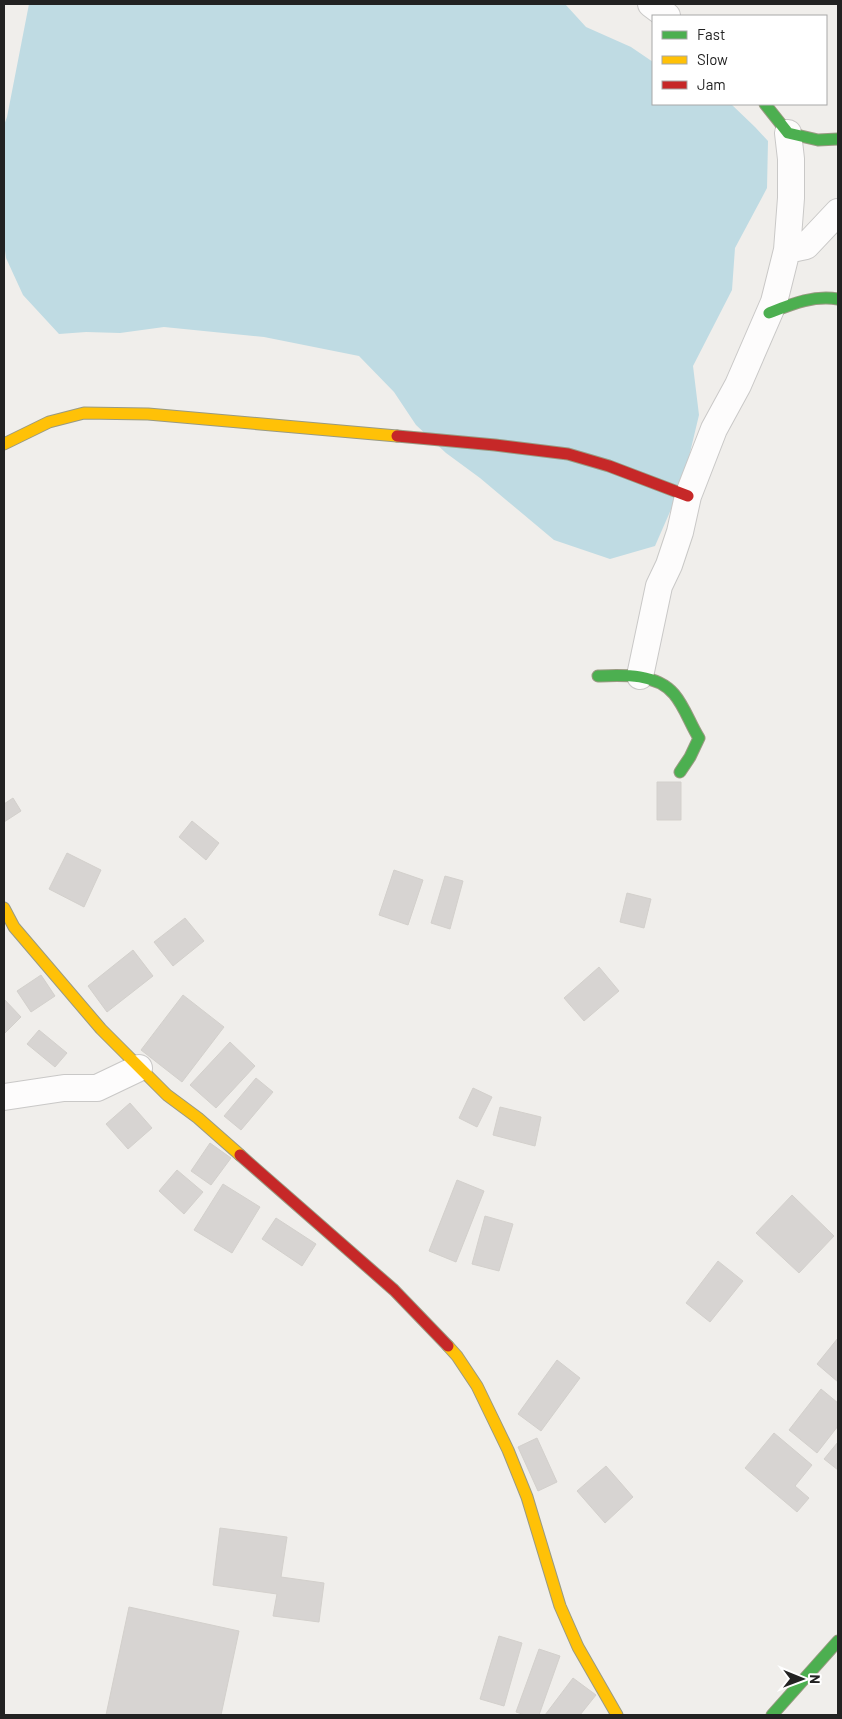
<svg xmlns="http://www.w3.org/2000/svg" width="842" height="1719" font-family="Barlow,sans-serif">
<rect width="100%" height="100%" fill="#f0eeeb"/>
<!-- water -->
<path fill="#bfdbe3" d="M29,4h536l21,23 45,20 22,15v42h78l24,23 13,14 -1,47 -32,60 -3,42 -39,76 6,49 -16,67 -28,64 -45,13 -56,-19 -74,-62 -34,-25 -30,-28 -22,-33 -35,-36 -95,-19 -100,-10 -44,6 -34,-1 -27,2 -36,-39 -17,-37 -2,-15v-118l3,-8z"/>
<!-- building -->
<path fill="#d7d4d2" stroke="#d3d0cc" d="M657,782h24v38h-24z
M13,798l8,13 -17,11v-18z
M192,821l27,22 -13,17 -27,-23z
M67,853l34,17 -17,37 -35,-18z
M394,870l29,10 -15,45 -29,-10z
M445,876l18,5 -13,48 -19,-6z
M627,893l24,6 -7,29 -24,-6z
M185,918l19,23 -31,25 -19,-24z
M133,950l20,26 -46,36 -19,-26z
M599,967l20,24 -35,30 -20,-23z
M41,975l14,21 -24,16 -14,-21z
M183,995l41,32 -42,55 -41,-32z
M4,999l17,18 -17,17z
M39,1030l28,23 -12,14 -28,-23z
M230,1042l25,24 -39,42 -26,-23z
M256,1078l17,14 -32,38 -17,-14z
M473,1088l19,9 -15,30 -18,-9z
M130,1103l22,25 -24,21 -22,-25z
M500,1107l41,10 -6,29 -42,-11z
M210,1143l21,15 -20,27 -20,-14z
M177,1170l26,22 -19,22 -25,-23z
M457,1180l27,11 -28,71 -27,-11z
M223,1184l37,23 -28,46 -38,-23z
M792,1195l42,41 -35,37 -43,-40z
M485,1216l28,8 -14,47 -27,-7z
M276,1218l40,26 -14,22 -40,-27z
M718,1261l25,20 -33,41 -24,-19z
M838,1338v44l-21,-18z
M557,1360l23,18 -39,53 -23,-17z
M821,1389l17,14v23l-21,27 -28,-23z
M774,1433l38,32 -17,21 14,12 -12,14 -52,-44z
M537,1438l20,44 -19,9 -20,-44z
M838,1442v28l-14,-11z
M606,1466l27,31 -28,26 -28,-32z
M220,1528l67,9 -6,40 43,6 -5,39 -46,-6 4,-22 -64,-9z
M129,1607l110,24 -18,84h-115z
M499,1636l23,7 -18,63 -24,-7z
M539,1649l21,7 -21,59h-14l-9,-3z
M573,1678l23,17 -16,20h-35z"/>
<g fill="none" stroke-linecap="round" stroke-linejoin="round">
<!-- street casing -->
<g stroke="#c9c8c7" stroke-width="28">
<path id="street" d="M651,4l16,12
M787,250l19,-4 32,-34
M640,676l19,-90 10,-21 11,-33 8,-36 26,-67 24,-44 36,-83 13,-52 4,-52v-39l-3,-26
M4,1097l60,-9h33l42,-20"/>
</g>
<!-- fast casing -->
<g stroke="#999a82" stroke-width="13">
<path id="fast" d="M765,104l23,29 30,7 20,-1
M769,313c23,-9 44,-18 69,-14
M598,676c25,-1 58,-3 76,18 11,13 16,30 25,44l-9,19 -10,15
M772,1715l66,-74"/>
</g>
<!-- slow casing -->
<g stroke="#999a82" stroke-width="13">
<path id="slow" d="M4,444l45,-22 35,-9 64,1 249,22
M4,908l10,19 87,102 66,66 31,23 42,37
M448,1346l9,10 20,30 31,64 19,47 33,109 18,41 39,68"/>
</g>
<!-- jam casing -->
<g stroke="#999a82" stroke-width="13">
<path id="jam" d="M397,436l98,9 73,9 41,12 79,30
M240,1155l154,135 54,56"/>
</g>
<!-- street -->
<use href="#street" stroke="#fdfcfc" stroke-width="26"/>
<!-- fast -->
<use href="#fast" stroke="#4caf50" stroke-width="11"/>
<!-- slow -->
<use href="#slow" stroke="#ffc107" stroke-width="11"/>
<!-- jam -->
<use href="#jam" stroke="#c62828" stroke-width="11"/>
</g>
<!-- border -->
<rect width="842" height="1719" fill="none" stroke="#222222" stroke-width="10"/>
<!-- legend -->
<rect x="652" y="15" width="175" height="90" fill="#ffffff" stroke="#a7a7a7"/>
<rect x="662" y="31" width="25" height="8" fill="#4caf50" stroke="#a7a7a7"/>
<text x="697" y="40" font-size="15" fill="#222222">Fast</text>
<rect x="662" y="56" width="25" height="8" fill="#ffc107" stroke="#a7a7a7"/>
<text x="697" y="65" font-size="15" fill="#222222">Slow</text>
<rect x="662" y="81" width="25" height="8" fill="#c62828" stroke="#a7a7a7"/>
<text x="697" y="90" font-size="15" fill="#222222">Jam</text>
<!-- north arrow -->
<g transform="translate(802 1679) rotate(91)" stroke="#ffffff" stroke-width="4" paint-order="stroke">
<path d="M0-4L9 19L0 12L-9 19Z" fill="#222222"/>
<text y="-8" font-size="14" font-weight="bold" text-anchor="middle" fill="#222222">N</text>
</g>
</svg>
